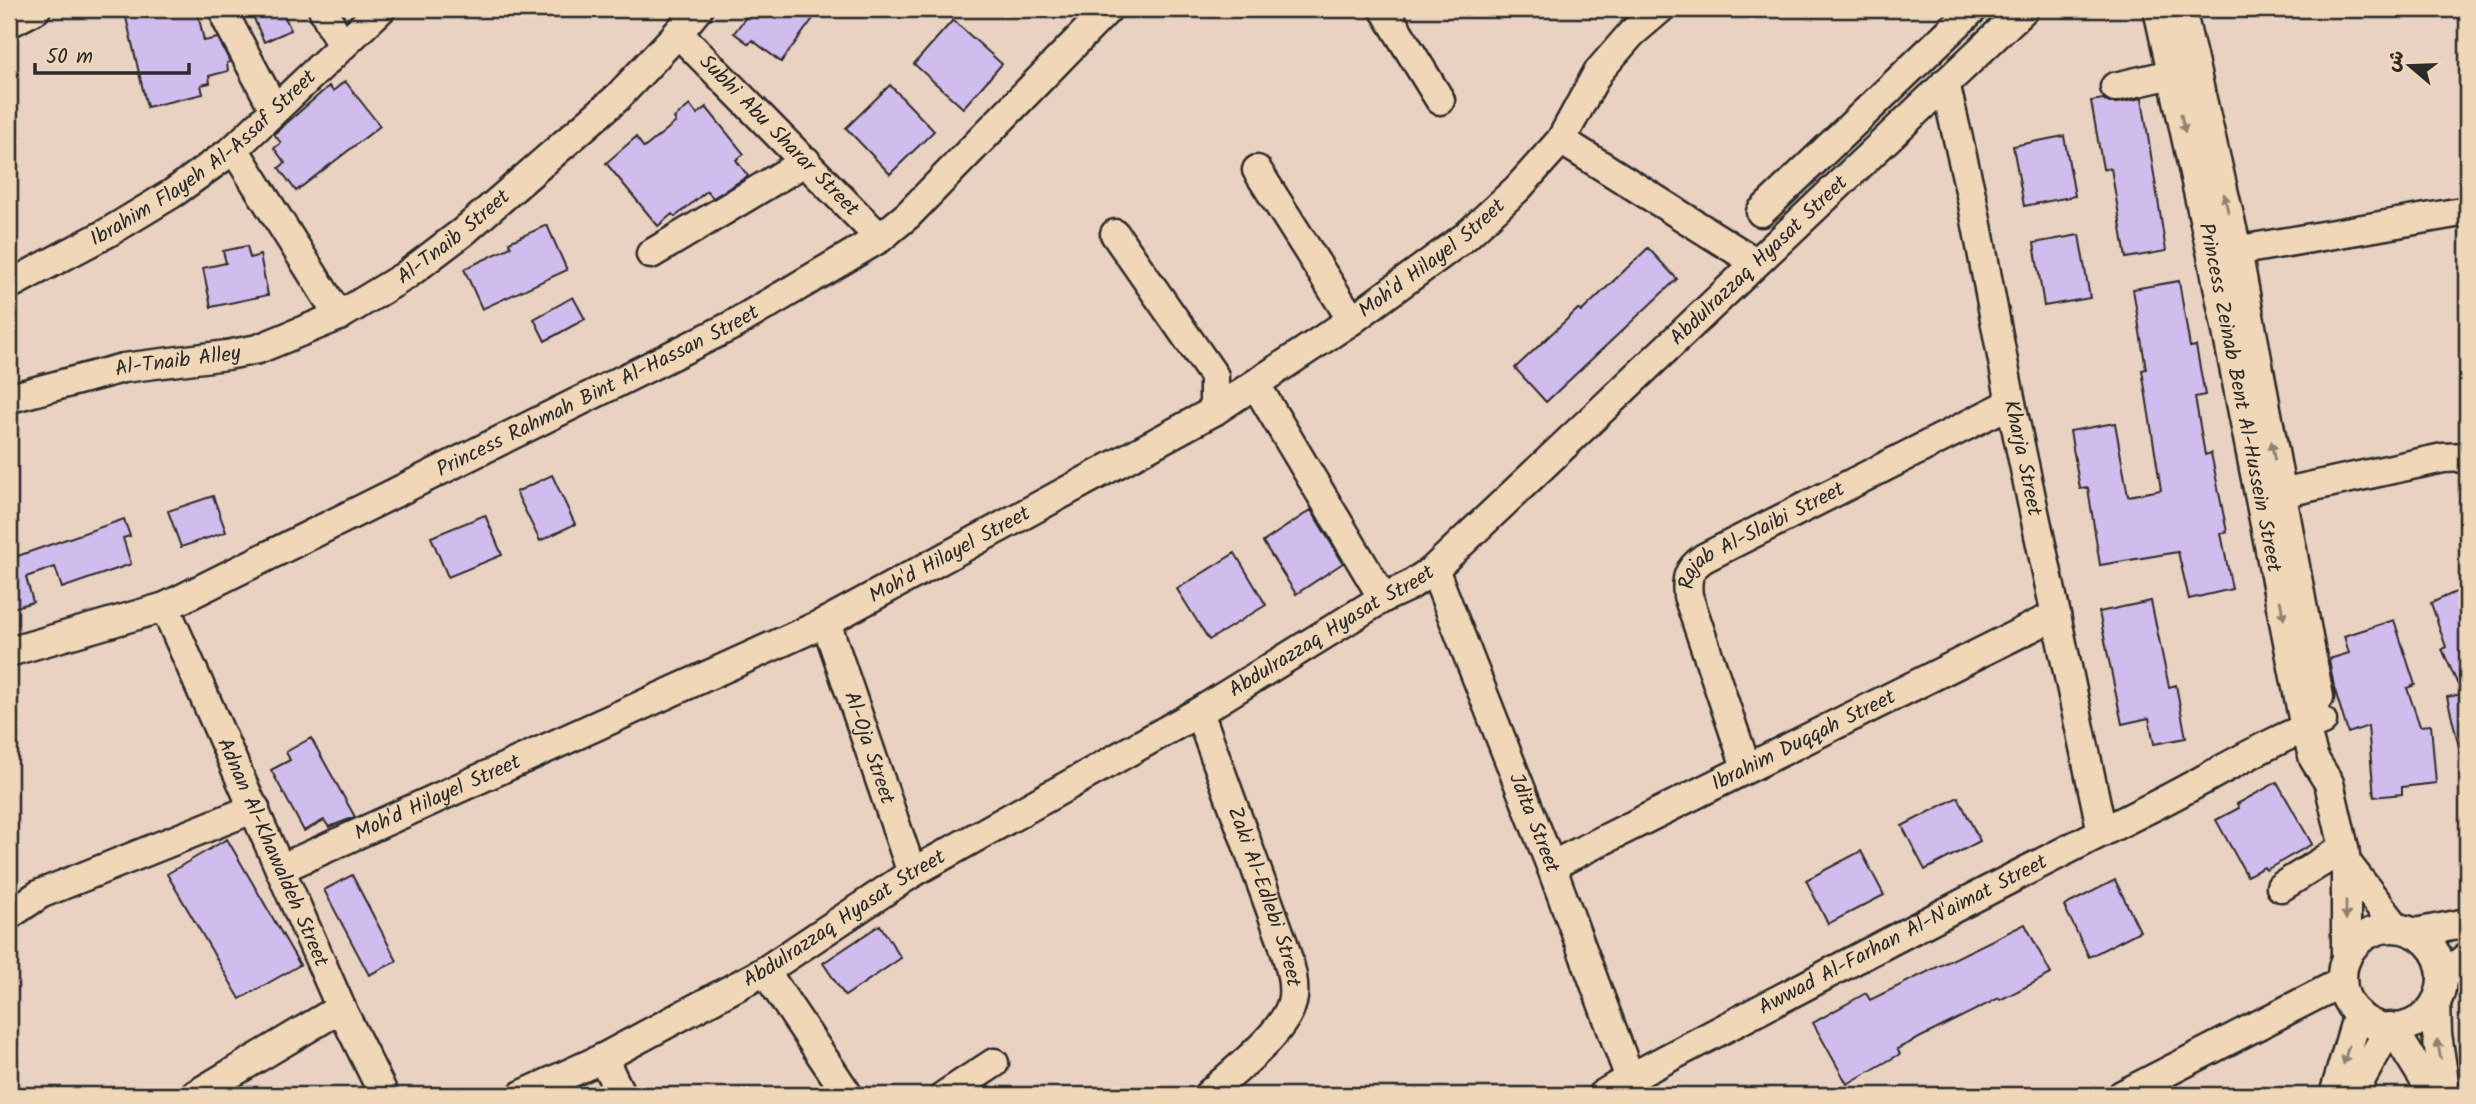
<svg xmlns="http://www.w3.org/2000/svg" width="2476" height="1104" font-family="Kalam,'Playpen Sans Arabic',sans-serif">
<rect width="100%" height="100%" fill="#ead2c2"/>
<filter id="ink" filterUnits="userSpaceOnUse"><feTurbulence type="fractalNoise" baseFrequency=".0143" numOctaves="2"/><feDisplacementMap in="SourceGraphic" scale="14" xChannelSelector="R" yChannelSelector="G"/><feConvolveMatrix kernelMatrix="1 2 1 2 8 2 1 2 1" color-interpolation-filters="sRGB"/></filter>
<g filter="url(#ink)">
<!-- building -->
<path fill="#d1bded" stroke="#2b2b2b" stroke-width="2" d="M124,9h73l7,32 14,-3 12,24 -3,1 1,8 -19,5 1,7 -9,2 2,9 -56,13z
M250,9h31l10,21 -27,12z
M752,9h68l-39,53 -29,-22 -3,4 -15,-11z
M953,20l49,44 -39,44 -49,-44z
M345,81l35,45 -84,65 -17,-23 6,-5 -11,-15 7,-5 -7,-9 55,-48 4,5z
M890,85l44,46 -44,43 -44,-46z
M2142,98l24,153 -40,7 -15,-90 -8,1 -12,-68 12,-2 6,4h9z
M690,105l7,9 9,-7 38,47 -8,6 12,16 -35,22 -6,-7 -32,26 -3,-3 -14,12 -52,-63 30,-26 8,11 32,-26 -2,-4z
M2064,136l11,60 -51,10 -11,-60z
M547,225l20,45 -85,39 -18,-40 47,-22 -2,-5z
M2079,235l11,63 -46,8 -10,-63z
M247,246l3,12 10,-3 8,40 -57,12 -8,-39 23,-5 -3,-12z
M1648,248l29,31 -131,123 -31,-34 63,-59 3,3z
M2179,281l11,66 6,-1 9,49 -10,2 10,58 6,-2 16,79 -6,1 11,56 -43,10 -11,-47 -78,13 -12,-77 -8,1 -10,-58 45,-8 13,73 33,-6 -19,-120 4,-1 -13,-80z
M573,297l12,22 -40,22 -11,-22z
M552,475l23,49 -35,17 -24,-49z
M213,496l13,36 -45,15 -13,-36z
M1311,510l32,53 -47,31 -33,-52z
M485,515l17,40 -54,22 -17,-40z
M124,519l6,17 -7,2 8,26 -69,24 -7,-21 -29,10 7,25 -24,7v-50z
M1235,553l31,52 -57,35 -32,-51z
M2467,587v167l-6,1 -14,-58 15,-3 -20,-45 4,-2 -15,-44z
M2151,601l18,86 7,-2 10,53 -32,6 -5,-26 -27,6 -23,-112z
M2394,620l21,65 -8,3 13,38 11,-1 5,58 -34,4v7l-28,3 -6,-71 -20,7 -14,-46 -5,-28 20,-6 -5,-17z
M311,738l44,79 -26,10 -5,-7 -20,11 -33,-61 19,-10 -4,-8z
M2277,782l35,62 -46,26 -2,-3 -17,9 -31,-56 23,-12 -2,-4z
M1958,797l22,44 -55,29 -23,-44z
M227,839l73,126 -60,34 -73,-125z
M1861,851l23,44 -56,29 -22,-44z
M352,875l45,86 -28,14 -45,-85z
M2115,880l25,51 -51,26 -25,-51z
M2025,924l26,50 -51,26 -1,-2 -102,51 3,5 -53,30 -34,-61 53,-30 4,7z
M880,925l21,33 -56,38 -22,-33z"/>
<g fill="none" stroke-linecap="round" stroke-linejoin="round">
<!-- minor casing -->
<g stroke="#2b2b2b" stroke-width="33">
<g id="minor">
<path d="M323,9l18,36"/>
<path d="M1384,9l56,91"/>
<path id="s1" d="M2158,9l54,246 93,473 9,31 15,24 15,65 2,14v97"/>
<path d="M2181,9l56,241 82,447"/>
<path d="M227,20l47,89"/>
<path d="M9,23l27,-14"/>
<path id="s2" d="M678,33l202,205"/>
<path id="s3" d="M1945,83l27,116 39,204 91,429"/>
<path d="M2115,87l57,-13"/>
<path d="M1561,140l194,122"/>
<path d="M234,149l105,167"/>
<path d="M1257,170l95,150"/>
<path d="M1761,212l212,-203"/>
<path d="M1115,234l99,142v35"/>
<path d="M651,254l155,-93"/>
<path d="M2218,254l249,-43"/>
<path id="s4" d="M9,285l98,-52 66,-40 61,-44 147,-140"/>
<path d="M1256,385l127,213"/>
<path id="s5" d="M14,397l109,-29 104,-13 31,-6 81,-33 66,-40 58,-44 154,-134 61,-65 20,-24"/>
<path d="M2281,493l162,-35 24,-1"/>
<path id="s6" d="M1434,569l117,297 79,212"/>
<path id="s7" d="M165,607l176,401 43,87"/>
<path id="s8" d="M826,622l86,251"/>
<path id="s9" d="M9,652l156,-45 566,-281 149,-88 28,-23 200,-206"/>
<path id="s10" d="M1199,712l84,231c5,18 12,35 10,54 -3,33 -62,76 -85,98"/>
<path id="s11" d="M1746,767l-58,-171c-2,-18 0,-27 16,-38l307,-155"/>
<path d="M2346,862l51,66"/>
<path id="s12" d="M1551,866l505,-251"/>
<path id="s13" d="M280,869l546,-247 388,-211 138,-91 113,-83 53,-49 43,-48 37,-68 34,-39 28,-24"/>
<path d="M2281,887l63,-39"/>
<path d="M9,915l31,-21 215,-86"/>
<circle cx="2392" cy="978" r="50"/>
<path d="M2415,933l52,-10"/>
<path d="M765,971l83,124"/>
<path d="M2442,977l25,-20"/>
<path d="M2436,1002l1,32 9,61"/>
<path d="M2395,1028l8,17 31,50"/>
<path d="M603,1058l18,37"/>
<path d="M195,1095l146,-87"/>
<path id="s14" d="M522,1095l81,-37 162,-87 147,-98 287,-161 184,-114 26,-12 25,-17 590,-560"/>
<path d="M945,1095l49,-32"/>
<path id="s15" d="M1602,1095l28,-17c172,-90 343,-182 518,-269 58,-29 113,-64 174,-88"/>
<path d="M2122,1095l220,-113"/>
<path d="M2334,1095l24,-81"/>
<path d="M2352,1095l38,-68"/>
</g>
</g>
<!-- minor -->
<use href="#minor" stroke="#f0d7b7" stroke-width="28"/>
</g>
<!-- one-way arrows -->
<defs><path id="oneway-solid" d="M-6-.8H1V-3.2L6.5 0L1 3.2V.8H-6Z" transform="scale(1.75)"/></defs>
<g fill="#8e8171">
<use href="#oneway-solid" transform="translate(2183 123) rotate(77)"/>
<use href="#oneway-solid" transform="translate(2226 203) rotate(-103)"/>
<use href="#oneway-solid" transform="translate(2273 451) rotate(-100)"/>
<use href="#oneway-solid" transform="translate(2282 610) rotate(79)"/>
<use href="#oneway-solid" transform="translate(2346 910) rotate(90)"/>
<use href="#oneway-solid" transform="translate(2439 1049) rotate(-99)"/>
<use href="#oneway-solid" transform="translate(2346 1055) rotate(106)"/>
</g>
</g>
<g text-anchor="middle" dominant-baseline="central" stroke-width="7" stroke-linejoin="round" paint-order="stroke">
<!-- street labels -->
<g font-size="21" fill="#2b2b2b" stroke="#f0d7b7">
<text stroke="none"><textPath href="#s2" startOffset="144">Subhi Abu Sharar Street</textPath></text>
<text stroke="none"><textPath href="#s4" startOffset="233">Ibrahim Flayeh Al-Assaf Street</textPath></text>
<text stroke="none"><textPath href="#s5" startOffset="476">Al-Tnaib Street</textPath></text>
<text stroke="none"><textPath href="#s13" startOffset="1307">Moh'd Hilayel Street</textPath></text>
<text stroke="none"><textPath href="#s14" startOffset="1502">Abdulrazzaq Hyasat Street</textPath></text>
<text stroke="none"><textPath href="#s5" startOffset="168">Al-Tnaib Alley</textPath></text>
<text stroke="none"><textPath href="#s9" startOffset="646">Princess Rahmah Bint Al-Hassan Street</textPath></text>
<text stroke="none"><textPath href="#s1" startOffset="397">Princess Zeinab Bent Al-Hussein Street</textPath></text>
<text stroke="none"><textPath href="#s3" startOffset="383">Kharja Street</textPath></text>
<text stroke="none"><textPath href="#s11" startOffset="284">Rajab Al-Slaibi Street</textPath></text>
<text stroke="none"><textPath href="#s13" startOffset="740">Moh'd Hilayel Street</textPath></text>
<text stroke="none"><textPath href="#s14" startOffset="934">Abdulrazzaq Hyasat Street</textPath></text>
<text stroke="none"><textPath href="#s12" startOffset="282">Ibrahim Duqqah Street</textPath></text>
<text stroke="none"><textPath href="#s8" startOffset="133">Al-Oja Street</textPath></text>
<text stroke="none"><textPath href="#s13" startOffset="173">Moh'd Hilayel Street</textPath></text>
<text stroke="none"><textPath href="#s6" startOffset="273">Jdita Street</textPath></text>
<text stroke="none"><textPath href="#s7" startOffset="268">Adnan Al-Khawaldeh Street</textPath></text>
<text stroke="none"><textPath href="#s10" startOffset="196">Zaki Al-Edlebi Street</textPath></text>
<text stroke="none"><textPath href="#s14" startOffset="368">Abdulrazzaq Hyasat Street</textPath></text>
<text stroke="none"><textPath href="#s15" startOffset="341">Awwad Al-Farhan Al-N'aimat Street</textPath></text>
</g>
</g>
<!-- margin -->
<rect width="2476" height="1104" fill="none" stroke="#f0d7b7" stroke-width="35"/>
<rect x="18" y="18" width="2441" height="1069" fill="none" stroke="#2b2b2b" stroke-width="2.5" filter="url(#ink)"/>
<!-- north arrow -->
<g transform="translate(2410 66) rotate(289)" stroke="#f0d7b7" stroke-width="5" paint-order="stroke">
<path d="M0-5L12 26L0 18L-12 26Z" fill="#2b2b2b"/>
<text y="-10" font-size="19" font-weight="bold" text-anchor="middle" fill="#2b2b2b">ش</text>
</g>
<!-- scale -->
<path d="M35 63v10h154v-10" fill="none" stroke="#2b2b2b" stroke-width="3.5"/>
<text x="46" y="63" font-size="21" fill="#2b2b2b" stroke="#f0d7b7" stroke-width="5" paint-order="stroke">50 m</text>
</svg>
